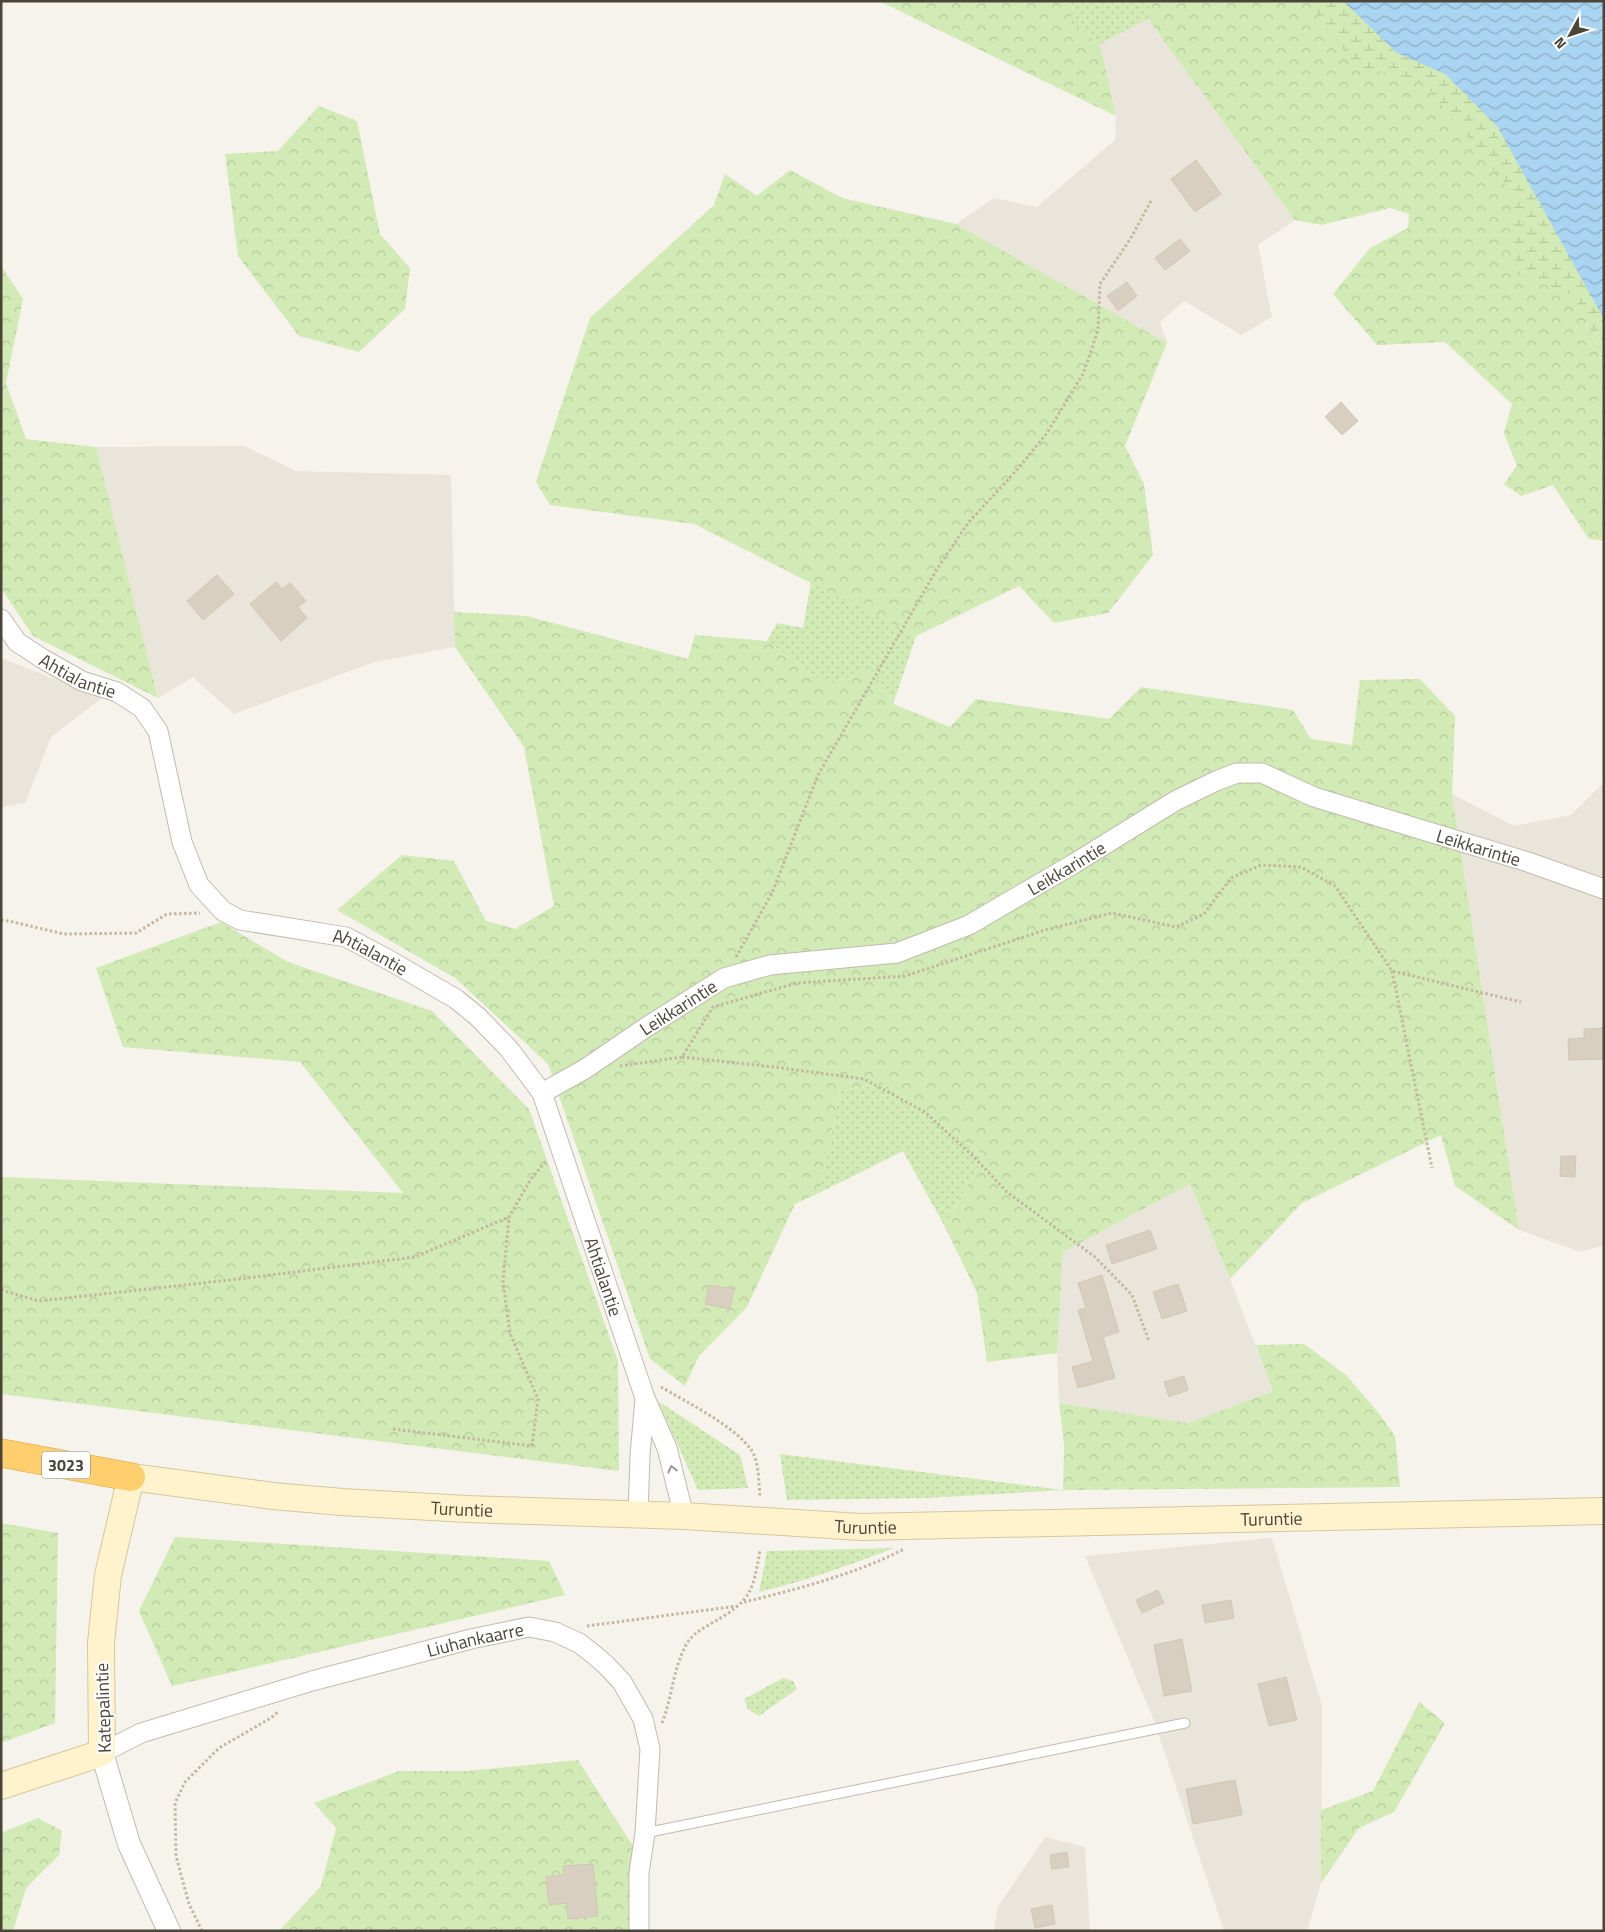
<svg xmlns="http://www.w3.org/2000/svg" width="1605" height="1932" font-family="'Titillium Web',sans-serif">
<defs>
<pattern id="grass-dots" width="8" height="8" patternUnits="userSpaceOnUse" patternTransform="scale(1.25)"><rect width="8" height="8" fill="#d2eab5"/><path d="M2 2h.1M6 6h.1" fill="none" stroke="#b6ca9c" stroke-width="1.8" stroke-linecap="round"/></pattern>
<pattern id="forest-crowns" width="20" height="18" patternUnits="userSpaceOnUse" patternTransform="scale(1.25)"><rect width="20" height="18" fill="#d2eab5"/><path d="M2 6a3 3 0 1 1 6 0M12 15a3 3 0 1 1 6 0" fill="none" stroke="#b6ca9c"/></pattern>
<pattern id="wetland-marsh" width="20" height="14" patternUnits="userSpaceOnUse" patternTransform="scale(1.25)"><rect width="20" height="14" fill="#d2eab5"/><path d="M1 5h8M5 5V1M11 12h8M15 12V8" fill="none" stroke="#b6ca9c"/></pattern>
<pattern id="water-waves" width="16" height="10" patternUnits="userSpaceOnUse" patternTransform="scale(1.25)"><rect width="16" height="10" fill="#a9d4f2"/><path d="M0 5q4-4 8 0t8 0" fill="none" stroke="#8caec5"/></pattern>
</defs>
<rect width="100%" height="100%" fill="#f6f3ec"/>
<!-- residential -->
<path fill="#eae5da" d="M1148,19l147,201 -37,25 14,72 -31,18 -57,-34 -24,21 7,21 -211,-119 38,-26 43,9 78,-67 1,-24 -16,-72z
M244,446l52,25 155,4 4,172 -81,15 -140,52 -41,-37 -35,21 -62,-251z
M1,658l101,40 -51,39 -26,66 -24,4z
M1604,782v463l-23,7 -62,-22 -67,-436 62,32 57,-11z
M1190,1184l40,95 43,112 -85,32 -129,-20 -2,-50 6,-101z
M1272,1538l50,168 -1,177 -14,48h-83l-71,-213 -68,-162z
M1045,1837l40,10 5,84h-96l4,-24z"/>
<!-- grass -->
<path fill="url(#grass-dots)" d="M1067,1h86l-5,18 -48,25 -29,-21 2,-16z
M811,582l105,54 -23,68 -22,-36 -44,17 -60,-44 10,-18 26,5z
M885,1084l100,72 -41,69 -41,-74 -84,42 21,-102z
M658,1401l82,54 8,33 -50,2z
M780,1454l283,36 -135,8 -141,2z
M894,1548c-44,17 -88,33 -135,44l8,-41z
M783,1678l10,3 4,8 -38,27 -11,-7 -4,-10z"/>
<!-- forest -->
<path fill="url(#forest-crowns)" d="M879,1h188l6,6 -2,16 29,21 16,72z
M1153,1h451v350l-20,-33 20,44v179l-15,-2 -36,-54 -32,11 -17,-12 13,-18 -13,-33 8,-29 -67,-62 -68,3 -44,-51 37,-46 38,-20 1,-14 -19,-6 -69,17 -26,-5 -147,-201z
M319,106l38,15 23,113 30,34 -5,41 -46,43 -60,-16 -61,-80 -13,-102 53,-3z
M790,170l52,28 114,26 211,119 -42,103 19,38 9,71 -45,58 -54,10 -35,-37 -103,50 -222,-112 -144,-19 -14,-23 54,-164 124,-113 11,-31 32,22z
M1,266l22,33 -17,84 20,56 70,8 62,251 -125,-62 -32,-48z
M454,612l73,4 161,43 7,-24 72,6 60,44 44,-17 22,36 57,23 26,-28 133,20 32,-32 152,23 18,29 41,6 8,-65 60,-1 35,37 -3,78 67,436 -64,-44 -14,-51 -139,68 -72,76 -40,-95 -127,68 -6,101 -70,9 -10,-69 -33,-68 41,-69 -100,-72 -45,7 -21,102 -24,11 -48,103 -48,49 -14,30 -35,-27 -102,-295 -93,-86 -118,-68 65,-55 52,6 32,60 29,8 39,-23 -30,-159 -69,-100z
M221,922l67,40 144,49 97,98 89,252 1,110 -618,-77v-217l402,16 -103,-131 -177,-15 -27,-79z
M1304,1344l42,31 31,36 18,25 5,51 -337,3 1,-45 -5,-42 129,20 85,-32 -17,-46z
M1,1523l57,10 -3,190 -54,20z
M175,1537l374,24 16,34 -393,91 -33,-75z
M1419,1702l26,21 -51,89 -35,16 -38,55v-73l52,-19z
M578,1760l55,86 1,85h-355l42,-45 15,-58 -22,-25 85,-32h68z
M38,1818l24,13 -3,24 -33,33 -13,43h-12v-98z"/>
<!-- wetland -->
<path fill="url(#wetland-marsh)" d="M1317,1h26l54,52 48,21 52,52 107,193v43l-30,-67 -58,-20 -5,-84 -87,-108 -68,-17 -44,-57z"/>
<!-- water -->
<path fill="url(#water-waves)" d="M1343,1h261v318l-107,-193 -52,-52 -48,-21z"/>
<!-- building -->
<path fill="#d8cfc1" stroke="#d3c7b4" d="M1196,160l25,34 -26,18 -24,-33z
M1180,239l10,12 -25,19 -10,-12z
M1127,282l10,14 -19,15 -11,-15z
M1341,402l17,19 -16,14 -17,-18z
M217,575l17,19 -31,26 -16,-19z
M276,582l6,7 8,-6 16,18 -8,6 9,11 -26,23 -31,-37z
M1604,1028v31l-35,1 -1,-21 16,-1v-9z
M1561,1156h15l-1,21 -15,-1z
M1150,1230l7,19 -45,15 -6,-19z
M1102,1275l17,57 -16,5 12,41 -37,10 -6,-21 21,-6 -15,-51 8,-2 -8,-25z
M1178,1284l9,27 -25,8 -9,-27z
M709,1285l25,4 -4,20 -25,-5z
M1184,1376l4,14 -19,7 -5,-15z
M1158,1590l6,13 -22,10 -6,-13z
M1231,1600l3,18 -29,5 -3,-18z
M1182,1639l10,52 -28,5 -10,-51z
M1286,1677l11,43 -28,6 -11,-42z
M1235,1780l7,35 -49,9 -7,-35z
M1067,1852l2,15 -17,2 -2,-14z
M593,1864l5,52 -30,3 -1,-16 -18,2 -3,-28 18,-2 -1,-9z
M1052,1905l3,19 -20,4 -4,-19z"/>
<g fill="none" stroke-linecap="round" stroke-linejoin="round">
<!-- service casing -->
<g stroke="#c2bbae" stroke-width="11">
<path id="service" d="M645,1833l540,-110"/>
</g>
<!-- minor casing -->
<g stroke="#c2bbae" stroke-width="21">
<g id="minor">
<path id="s1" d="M1,619l16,23 26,17 39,22 35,11 25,16 16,23 24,111 17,43 24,26 17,9 106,17 43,23 67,39 22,18 31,32 33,44 103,305 22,50 17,68"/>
<path id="s2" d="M542,1093l43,-24 60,-41 79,-50 46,-13 127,-12 72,-28 106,-62 100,-62 41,-20 21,-8h25l52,24 214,65 76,27"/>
<path d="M638,1515l2,-60 5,-56"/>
<path id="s3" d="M102,1753l39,-20 171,-52 159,-42 58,-12 26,5 24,11 13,10 14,12 16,17 21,37 7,30 -5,84 -6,40v58"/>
</g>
</g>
<!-- tertiary casing -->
<g stroke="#c2bbae" stroke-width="24">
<path id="tertiary" d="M102,1753l27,91 40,87"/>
</g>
<!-- secondary casing -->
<g stroke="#d6c79b" stroke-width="28">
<g id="secondary">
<path id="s4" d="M1,1786l101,-33 -1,-110 7,-68 23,-98 142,19 69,6 125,7 217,7 177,11 743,-16"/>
</g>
</g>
<!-- motorway casing -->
<g stroke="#e0a43c" stroke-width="29">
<path id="motorway" d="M1,1453l130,24"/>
</g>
<!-- path -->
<path stroke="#c4b79f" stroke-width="3" stroke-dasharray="2.5 2.5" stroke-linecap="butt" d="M1,920l8,1 55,13 72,-1 31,-19 33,-1
M736,957l36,-64 46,-118 119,-206 31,-46 48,-52 31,-38 36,-59 15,-44 2,-46 31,-46 21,-39
M1392,971l40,197
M682,1057l92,10 90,12 61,33 49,45 33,35 88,65 37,38 17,46
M620,1066l62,-9 31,-50 84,-24 108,-7 140,-46 67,-17 64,14 28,-13 27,-36 30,-13 40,2 34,19 57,85 129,31
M1,1290l38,11 200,-22 176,-22 94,-40
M661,1387c27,16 74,39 91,64 7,11 7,34 8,46
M393,1429l139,17 6,-47 -28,-66 -7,-51 6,-65 22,-38 15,-18
M744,1602c54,-13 112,-28 160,-53
M587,1626l150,-20
M662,1723c10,-25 11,-54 24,-78 6,-11 16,-16 26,-22 39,-22 41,-31 48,-73
M202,1931l-13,-27 -13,-48 -1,-53 10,-21 34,-34 52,-30 8,-7"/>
<!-- service -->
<use href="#service" stroke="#fff" stroke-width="9"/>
<!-- minor -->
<use href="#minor" stroke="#fff" stroke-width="19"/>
<!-- tertiary -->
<use href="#tertiary" stroke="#fff" stroke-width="22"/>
<!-- secondary -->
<use href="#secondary" stroke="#fff3cd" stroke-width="26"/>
<!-- motorway -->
<use href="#motorway" stroke="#ffcf6e" stroke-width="28"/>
</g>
<!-- one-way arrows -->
<defs><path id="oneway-chevron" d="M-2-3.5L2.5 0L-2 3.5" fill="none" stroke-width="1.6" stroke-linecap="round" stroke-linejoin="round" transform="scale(1.25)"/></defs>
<use stroke="#9c9892" href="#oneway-chevron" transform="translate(672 1469) rotate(-104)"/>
<g text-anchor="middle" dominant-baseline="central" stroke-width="4" stroke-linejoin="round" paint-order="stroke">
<!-- shield labels -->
<rect fill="#fff" stroke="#817c74" stroke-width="1" x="42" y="1451.5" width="48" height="27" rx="4"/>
<g font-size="16" font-weight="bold" fill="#4b4439">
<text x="66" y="1465">3023</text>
</g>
<!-- street labels -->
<g font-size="18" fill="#4b4439" stroke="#fff">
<text stroke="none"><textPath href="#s1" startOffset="98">Ahtialantie</textPath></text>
<text stroke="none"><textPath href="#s2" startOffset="1031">Leikkarintie</textPath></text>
<text stroke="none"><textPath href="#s2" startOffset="581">Leikkarintie</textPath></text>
<text stroke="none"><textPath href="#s1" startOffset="548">Ahtialantie</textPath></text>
<text stroke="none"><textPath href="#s2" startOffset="161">Leikkarintie</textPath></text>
<text stroke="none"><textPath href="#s1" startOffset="968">Ahtialantie</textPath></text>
<text stroke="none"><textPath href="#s4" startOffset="718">Turuntie</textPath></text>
<text stroke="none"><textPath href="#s4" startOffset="1528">Turuntie</textPath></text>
<text stroke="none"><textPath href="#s4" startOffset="1122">Turuntie</textPath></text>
<text stroke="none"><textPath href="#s3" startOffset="391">Liuhankaarre</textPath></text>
<text transform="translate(103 1708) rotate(-92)">Katepalintie</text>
</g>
</g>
<!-- border -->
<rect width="1605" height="1932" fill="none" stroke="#4b4439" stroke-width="5"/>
<!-- north arrow -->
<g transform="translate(1570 35) rotate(230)" stroke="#ffffff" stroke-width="4" paint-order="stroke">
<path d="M0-4L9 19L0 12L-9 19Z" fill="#4b4439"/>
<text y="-8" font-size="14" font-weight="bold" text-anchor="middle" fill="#4b4439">N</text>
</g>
</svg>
